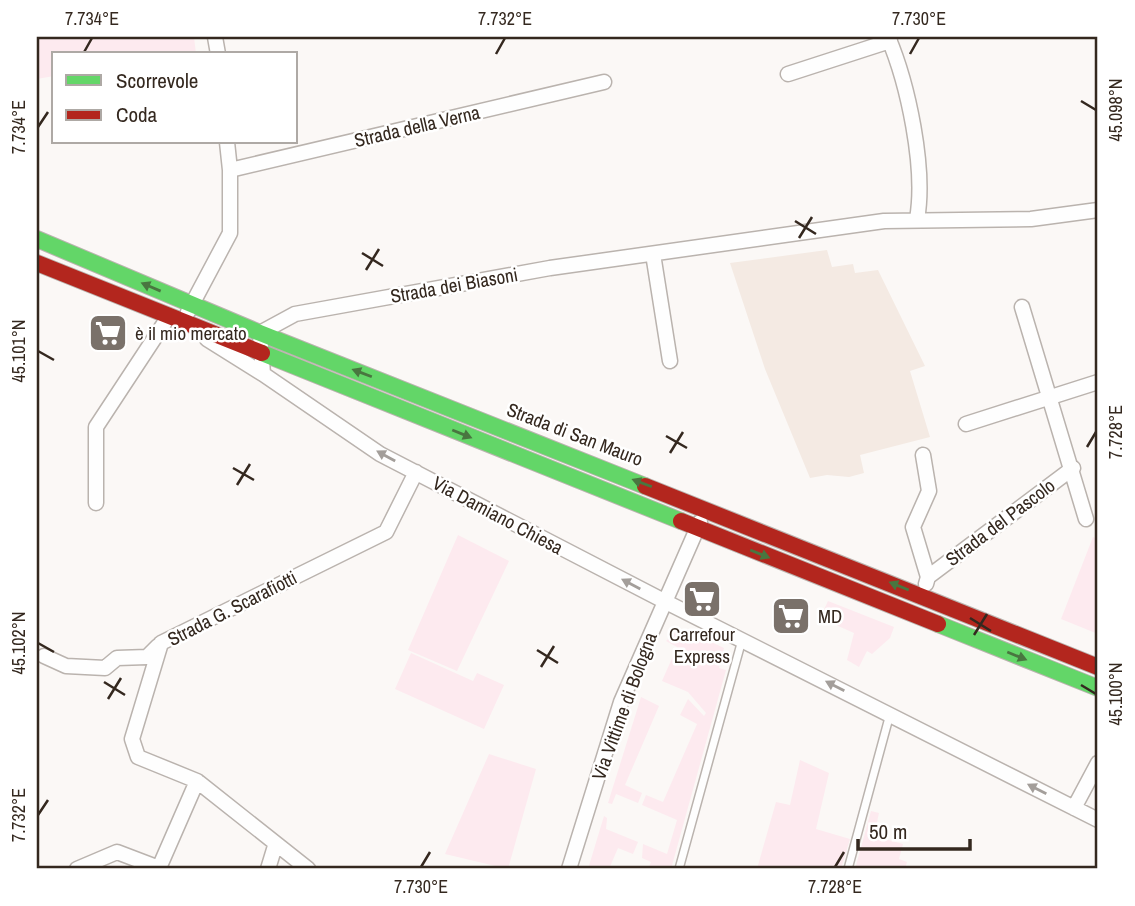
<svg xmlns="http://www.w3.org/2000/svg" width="1135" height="906" font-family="'Archivo Narrow',sans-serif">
<rect width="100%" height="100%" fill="#fbf8f6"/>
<!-- built -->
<path fill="#f4eae3" d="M827,250l5,17 21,-3 2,9 23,-3 47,96 -15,5 20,66 -70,18 4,18 -15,4 -22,-2 -17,3 -45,-109 -35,-106z"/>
<!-- green -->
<path fill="#fdeaef" d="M37,37h157l2,17h-142v22l-17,3z
M458,535l51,26 -52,110 -49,-21z
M1093,537l5,2v95l-37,-15z
M828,601l66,26 -4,11 -18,16 -5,-3 -8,16 -12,-7 7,-27 -34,-15z
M688,631l36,17 -5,20 7,2 -55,199h-23l3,-7 -9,-4 1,-14 24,10 10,-34 -35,-15 4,-10 17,7 34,-78 -17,-9 8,-16 16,17 2,-3 -18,-21 -26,-11 15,-34 -11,-6 10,-9z
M411,653l62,28 4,-8 27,12 -20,44 -89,-40z
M641,697l18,9 -34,79 17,8 -4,10 -22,-9 -4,10 -4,-1z
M489,754l47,15 -28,100 -63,-15z
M800,760l29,13 -13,56 34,10 -9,30h-84l19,-67 14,3z
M871,811l8,2 -5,23 29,8 -4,15 8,3 -2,7h-50z
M604,816l3,2 -1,11 32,13 -5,12 -15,-6 -9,21h-21z"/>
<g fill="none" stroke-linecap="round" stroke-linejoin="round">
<!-- lane casing -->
<g stroke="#bab3ae" stroke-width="10">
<path id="lane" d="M679,869l63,-229
M848,869l42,-155"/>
</g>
<!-- street casing -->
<g stroke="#bab3ae" stroke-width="17">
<path id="street" d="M215,37l3,17
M888,37c20,47 38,131 29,182
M788,74l102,-33
M230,170l374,-88
M1098,210l-67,9 -147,2 -334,47 -255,46 -35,19 3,41 117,80 284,147 434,219
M653,254l17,107
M1022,307l64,212
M188,312l42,-79v-63l-3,-28
M207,339l56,35
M966,424l132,-42
M923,455l6,36 -16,36 15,50 -2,7
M96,503v-76l73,-111
M928,577l145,-109
M44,656l22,10 39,2 12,-10 30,-1 11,-11
M1074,808l24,-45
M77,869l40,-17 42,16 38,-87
M268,869l7,-23
M308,869l-111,-88 -59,-24 -6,-18 29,-96 225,-111 30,-60
M569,869l52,-167 79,-180"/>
</g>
<!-- fast casing -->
<g stroke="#bab3ae" stroke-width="18">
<path id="fast" d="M37,239l223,94 385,153
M262,353l419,168
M938,624l160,64"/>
</g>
<!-- jam casing -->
<g stroke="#bab3ae" stroke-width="18">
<path id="jam" d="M37,263l225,90
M645,486l453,181
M681,521l257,103"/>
</g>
<!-- lane -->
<use href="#lane" stroke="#fefefe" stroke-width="7"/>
<!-- street -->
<use href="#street" stroke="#fefefe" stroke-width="14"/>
<!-- fast -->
<use href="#fast" stroke="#63d668" stroke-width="16"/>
<!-- jam -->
<use href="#jam" stroke="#b3261e" stroke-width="16"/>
</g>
<!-- one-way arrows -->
<defs><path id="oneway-solid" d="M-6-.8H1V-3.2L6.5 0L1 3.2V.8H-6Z" transform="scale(1.75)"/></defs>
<g fill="#497640">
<use href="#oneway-solid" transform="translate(151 287) rotate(-157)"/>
<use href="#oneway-solid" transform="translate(362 373) rotate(-159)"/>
<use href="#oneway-solid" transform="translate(462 434) rotate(22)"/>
<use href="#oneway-solid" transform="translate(642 483) rotate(-159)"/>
<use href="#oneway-solid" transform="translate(760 554) rotate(22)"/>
<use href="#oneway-solid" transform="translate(899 586) rotate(-158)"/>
<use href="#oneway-solid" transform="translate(1017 656) rotate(22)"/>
</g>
<g fill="#a39e9a">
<use href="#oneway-solid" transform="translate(386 456) rotate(-151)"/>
<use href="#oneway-solid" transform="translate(631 584) rotate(-152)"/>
<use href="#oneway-solid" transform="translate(835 686) rotate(-153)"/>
<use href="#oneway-solid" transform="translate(1037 789) rotate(-153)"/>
</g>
<!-- ticks -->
<path fill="none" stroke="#34281f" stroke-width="2.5" d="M83,54l9,-16M496,54l9,-16M910,54l9,-16M1081,101l15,9M38,127l10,-15M795,221l21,13M799,238l13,-21M362,253l21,13M366,270l13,-21M38,351l16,9M666,436l21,12M1087,447l9,-15M670,453l13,-21M233,468l21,12M237,485l13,-21M970,618l21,13M974,635l13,-21M38,643l16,9M537,650l21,13M541,667l13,-21M104,682l21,13M1081,685l15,9M108,699l13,-21M38,815l10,-15M421,867l9,-15M835,867l9,-15"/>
<!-- icons -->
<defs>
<g id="supermarket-square" transform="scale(2.0125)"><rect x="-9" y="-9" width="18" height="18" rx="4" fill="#7a716a" stroke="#fff"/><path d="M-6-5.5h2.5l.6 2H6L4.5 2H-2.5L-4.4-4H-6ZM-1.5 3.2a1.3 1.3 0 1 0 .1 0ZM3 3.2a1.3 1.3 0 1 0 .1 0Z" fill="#fff"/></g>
</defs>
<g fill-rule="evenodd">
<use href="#supermarket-square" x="108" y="333"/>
<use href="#supermarket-square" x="702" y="599"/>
<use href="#supermarket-square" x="791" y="616"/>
</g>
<g text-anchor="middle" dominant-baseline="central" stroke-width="5" stroke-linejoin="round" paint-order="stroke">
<!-- street labels -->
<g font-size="19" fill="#34281f" stroke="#fff">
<text transform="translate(417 126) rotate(-13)">Strada della Verna</text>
<text transform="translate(454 285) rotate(-10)">Strada dei Biasoni</text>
<text transform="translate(575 434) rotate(21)">Strada di San Mauro</text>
<text transform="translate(498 515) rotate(28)">Via Damiano Chiesa</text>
<text transform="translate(1000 522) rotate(-37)">Strada del Pascolo</text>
<text transform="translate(232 608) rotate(-27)">Strada G. Scarafiotti</text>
<text transform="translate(624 706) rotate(-70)">Via Vittime di Bologna</text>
</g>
<!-- poi labels -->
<g font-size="19" fill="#34281f" stroke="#fff" text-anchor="start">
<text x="135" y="333">è il mio mercato</text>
<text x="818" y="616">MD</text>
<text x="702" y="634" text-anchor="middle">Carrefour<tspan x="702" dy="22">Express</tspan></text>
</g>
</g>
<!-- border -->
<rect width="1135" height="906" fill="none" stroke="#ffffff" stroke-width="77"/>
<!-- legend -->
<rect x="52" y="52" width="245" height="91" fill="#ffffff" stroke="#aea9a5" stroke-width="2"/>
<rect x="66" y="75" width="35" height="10" fill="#63d668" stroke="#aea9a5" stroke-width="2"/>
<text x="116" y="88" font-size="21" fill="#34281f">Scorrevole</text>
<rect x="66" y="110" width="35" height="10" fill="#b3261e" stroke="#aea9a5" stroke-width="2"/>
<text x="116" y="122" font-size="21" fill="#34281f">Coda</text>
<!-- scale -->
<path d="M858 839v10h112v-10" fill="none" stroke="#34281f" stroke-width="3.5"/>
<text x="869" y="839" font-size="21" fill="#34281f" stroke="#ffffff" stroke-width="5" paint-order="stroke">50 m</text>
<rect x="38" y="38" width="1058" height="829" fill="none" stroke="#34281f" stroke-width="2.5"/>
<g font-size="18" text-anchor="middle" fill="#34281f">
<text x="92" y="25">7.734°E</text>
<text x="505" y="25">7.732°E</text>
<text x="919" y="25">7.730°E</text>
<text transform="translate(1116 110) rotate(-90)" y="6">45.098°N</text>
<text transform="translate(19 127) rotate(-90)" y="6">7.734°E</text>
<text transform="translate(19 351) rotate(-90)" y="6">45.101°N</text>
<text transform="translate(1116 432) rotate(-90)" y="6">7.728°E</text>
<text transform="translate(19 643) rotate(-90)" y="6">45.102°N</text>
<text transform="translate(1116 694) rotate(-90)" y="6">45.100°N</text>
<text transform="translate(19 815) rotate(-90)" y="6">7.732°E</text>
<text x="421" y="893">7.730°E</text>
<text x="835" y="893">7.728°E</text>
</g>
</svg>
